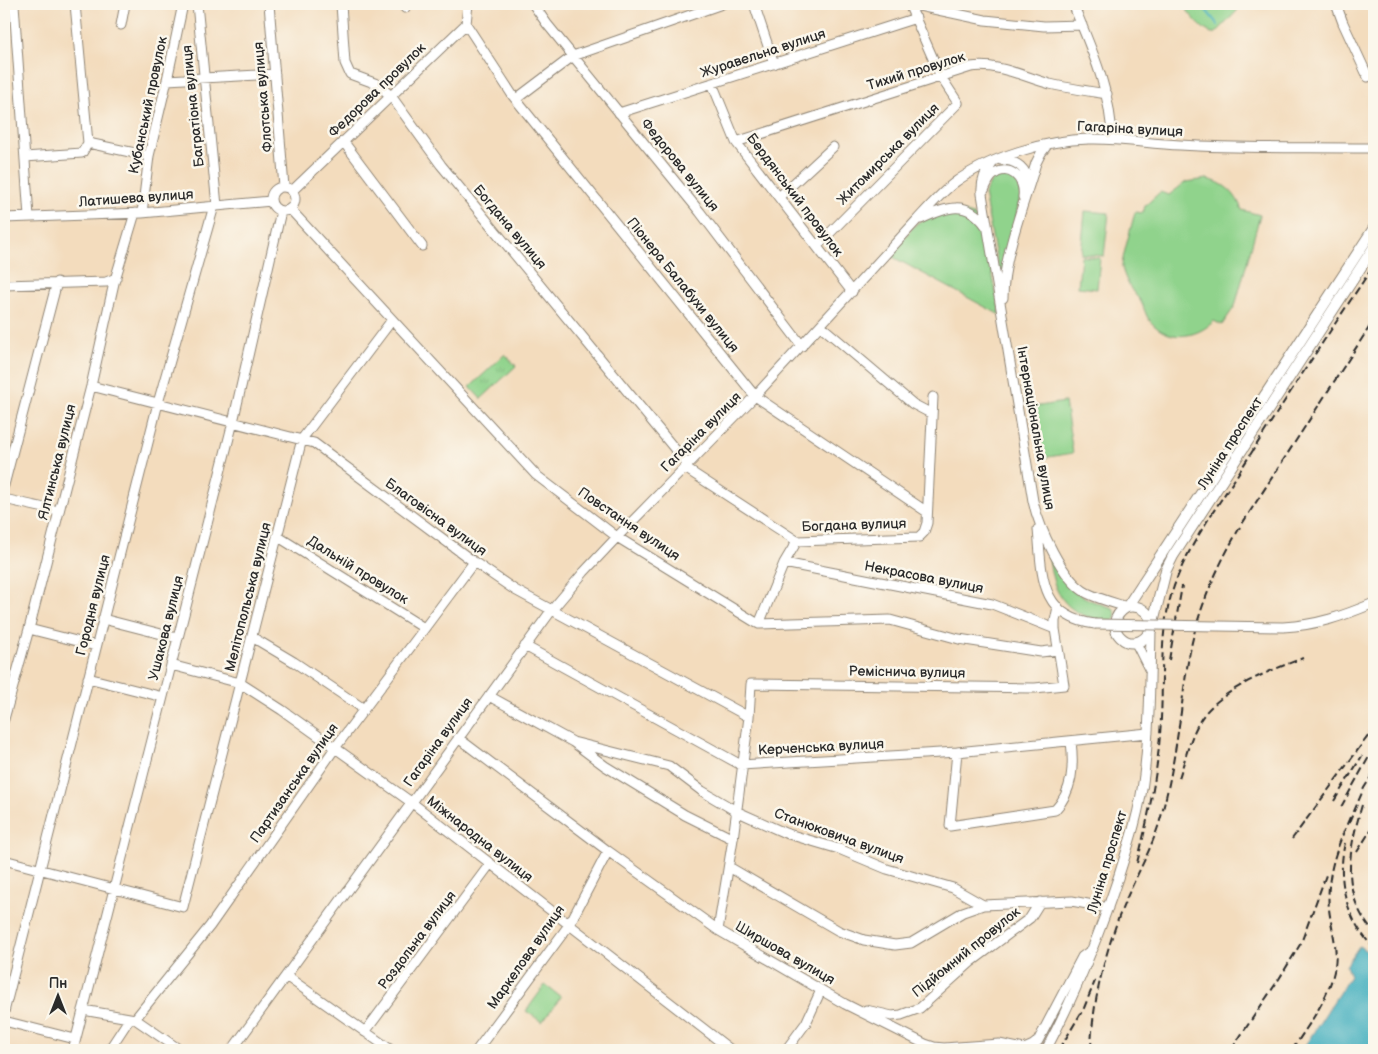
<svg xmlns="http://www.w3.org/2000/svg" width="1378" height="1054" font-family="'Balsamiq Sans',sans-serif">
<defs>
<pattern id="park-tufts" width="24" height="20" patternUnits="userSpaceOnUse" patternTransform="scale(1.25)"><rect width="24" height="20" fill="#90d38c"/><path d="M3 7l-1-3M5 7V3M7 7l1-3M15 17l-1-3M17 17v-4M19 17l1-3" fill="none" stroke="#7cb579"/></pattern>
</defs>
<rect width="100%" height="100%" fill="#fbf7ec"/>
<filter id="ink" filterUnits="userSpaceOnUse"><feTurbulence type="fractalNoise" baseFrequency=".02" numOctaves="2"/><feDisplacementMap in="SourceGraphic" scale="10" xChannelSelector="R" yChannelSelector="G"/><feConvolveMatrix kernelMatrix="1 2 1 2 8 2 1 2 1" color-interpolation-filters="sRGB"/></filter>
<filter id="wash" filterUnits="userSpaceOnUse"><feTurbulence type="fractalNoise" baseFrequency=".0096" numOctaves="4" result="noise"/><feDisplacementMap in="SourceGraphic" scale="20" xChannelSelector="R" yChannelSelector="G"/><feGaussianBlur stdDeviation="1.12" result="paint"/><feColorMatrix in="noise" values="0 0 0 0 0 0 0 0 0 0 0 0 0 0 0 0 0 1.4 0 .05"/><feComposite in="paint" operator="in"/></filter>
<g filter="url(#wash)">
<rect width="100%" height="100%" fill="#f3dcbd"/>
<!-- grass -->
<path fill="#90d38c" stroke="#5e7f5c" d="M1182,4h59l-4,7 -21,22c-11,3 -27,-21 -34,-29z
M1001,174l11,1 9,16 -19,98 -18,-95 8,-14z
M1207,179c18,4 29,14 35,31l18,5 -25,91 -13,19 -8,-4c-18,18 -47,21 -64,0 -5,-6 -6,-15 -10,-21 -2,-3 -5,-5 -7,-8 -4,-6 -10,-18 -11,-25 -1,-6 11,-46 13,-55l8,1 2,-7 15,-14 9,3 17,-13z
M957,210l16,5 11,13 16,87 -111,-60 28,-32 24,-10z
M1085,211l24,2 -5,43 -23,-2z
M1081,256l19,2 -3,31 -19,-2z
M1065,402l8,51 -31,5 -9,-51z
M1049,555c8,15 19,33 35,42 9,5 20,8 29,11l3,7 -3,6c-44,-2 -61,-24 -64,-66z
M545,985l16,12 -19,25 -16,-11z"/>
<!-- park -->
<path fill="url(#park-tufts)" stroke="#5e7f5c" d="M505,354l11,12 -35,33 -11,-12z"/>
<!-- water -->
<path fill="#41aebe" stroke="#366c74" d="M1359,946l15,10v94h-72l48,-74 -4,-10z"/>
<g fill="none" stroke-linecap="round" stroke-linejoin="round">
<!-- stream -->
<path stroke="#41aebe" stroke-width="2" d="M1201,4l17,21"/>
</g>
</g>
<g filter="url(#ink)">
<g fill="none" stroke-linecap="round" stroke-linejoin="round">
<!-- minor casing -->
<g stroke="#8f8474" stroke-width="11">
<path id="minor" d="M14,4l15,213
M75,4l13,139
M197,4l20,202
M269,4l15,183
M341,4l4,59 5,11 27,10 14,12 50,69 247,300
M405,4v4
M533,4l14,20 153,188 102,134
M754,4l20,60
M910,4l75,16 59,6 38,-1
M1073,4c18,44 38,87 39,135
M1336,4l7,19 25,54
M466,24l47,72 242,300 172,116
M121,25l4,-21
M167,80l108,-6
M712,83l24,59 116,150
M516,99l57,-43 149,-52
M619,113l297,-95
M343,141l79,105
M736,142l235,-75c28,-4 53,10 79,17 18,4 38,7 57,10
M88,143l61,13
M25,157l57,-4 6,-10
M1001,160c16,0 26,9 28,24
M992,164c-8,9 -11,18 -10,30l51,307c6,26 29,79 54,92 12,6 27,10 40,14
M271 199a12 12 0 1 1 24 0a12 12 0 1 1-24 0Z
M984,190c2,-4 4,-10 8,-14 16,-14 34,2 31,21
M292,191l174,-167 2,-20
M779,197l54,-50
M290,209l246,266 81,62 138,85 4,2 131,-4 69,19 82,13 17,-2
M142,213l7,-57 18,-76 16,-76
M4,218l138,-5 129,-12
M921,219c26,-12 46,-20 65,7
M817,246l141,-143 -17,-26 -32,-73
M4,285l102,-3 10,-4
M1003,298c0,-42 21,-94 33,-135l5,-10 7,-9
M821,326l92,78 19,10
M91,386l223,57 160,119 41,28 234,127
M685,468l112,73 122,-4 5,-5 3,-9 6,-126
M4,485l53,-203
M4,499l54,12
M1038,529c4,45 1,88 57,95
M277,536l147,92
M784,563l208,41 63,25
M103,619l74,19
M759,624l25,-61 13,-22
M29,629l67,17
M252,637l42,25 70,47
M1136,643l13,26
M525,646l216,119 216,-13 191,-19
M171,665l69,18 42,27 129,92 320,248
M88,678l75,19
M489,696l84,46 32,24 80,49 48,24
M4,719l25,-90 62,-243 23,-103 21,-70
M458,738l150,113 110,79 127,74 80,40 9,3 10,1 55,-4 25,5 9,-4 5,-4 44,-84 11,-8
M573,742l96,24 33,25 34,20 49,22 54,16 48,20 66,19 30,17
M957,752l-7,74 105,-16c18,-19 19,-44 16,-69
M4,860l179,47 119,-468 90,-119
M729,867l110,64 25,9 31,5 16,-2 52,-31 20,-7 89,-4 36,7
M718,930l15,-91 16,-122 2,-33 284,4 29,-3 -9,-56v-8l3,-14
M286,976l105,74
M83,1010l52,9 45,31
M866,1010l26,6 9,-1 19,-7 51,-46 59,-44 10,-16
M4,1012l154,-609 56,-197
M135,1019l75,-93 125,-178 139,-186
M4,1021l71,18
M365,1032l125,-168
M73,1050l160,-628 48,-211
M109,1050l21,-32
M232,1050l319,-439 33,-39 33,-35 138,-141 161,-175c12,-13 24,-27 38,-38 35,-26 92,-43 135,-44 31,-1 61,5 91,6 65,4 130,2 194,3
M477,1050l92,-125 39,-74
M786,1050l20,-27 15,-33
M1046,1050c29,-55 52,-112 72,-172 11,-34 22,-67 26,-103 6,-48 6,-97 7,-145"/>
</g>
<!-- major casing -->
<g stroke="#8f8474" stroke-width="12">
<path id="major" d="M1374,228l-247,379c-31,18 6,55 24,23l15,-60 7,-14 201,-309
M1127,607c13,-2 22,4 25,17"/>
</g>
<!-- minor -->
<use href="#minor" stroke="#fff" stroke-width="9"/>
<!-- major -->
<use href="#major" stroke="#fff" stroke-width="10"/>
<!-- rail -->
<path stroke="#2b2b2b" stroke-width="2" stroke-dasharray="8 4" stroke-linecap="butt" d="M1169,660l13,-74
M1179,778c6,-18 10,-37 19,-54 16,-32 73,-54 105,-66
M1334,801l28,-45
M1362,805c-14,48 -22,87 12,128
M1341,807l33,-59
M1349,823l15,-35 10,-16
M1292,839l82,-111
M1345,843c-9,37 2,78 29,105
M1357,852l17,-27
M1137,863c12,-48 22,-96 24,-145 2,-37 -1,-74 7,-110 10,-49 43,-92 70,-134 44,-70 90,-140 136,-209
M1059,1050l25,-42 11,-27
M1091,1050c1,-46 13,-93 29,-136 13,-34 33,-65 42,-101 9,-33 14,-67 19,-101 3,-24 6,-50 12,-74 10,-40 27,-76 47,-111l134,-207
M1231,1050l48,-71 22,-36 25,-68
M1292,1050c17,-26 38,-53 43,-84 3,-19 -4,-39 -6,-57 -3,-35 8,-61 21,-92"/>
<!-- minor-bridge casing -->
<g stroke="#8f8474" stroke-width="11" stroke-linecap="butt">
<path id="minor-bridge" d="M1095,624l188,3c35,-2 60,-11 91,-24"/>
</g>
<!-- minor-bridge -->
<use href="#minor-bridge" stroke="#fff" stroke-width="9"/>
</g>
</g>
<g text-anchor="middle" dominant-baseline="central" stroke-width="5" stroke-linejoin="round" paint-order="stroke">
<!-- street labels -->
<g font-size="14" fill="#2b2b2b" stroke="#fbf7ec">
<text transform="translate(763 53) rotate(-18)">Журавельна вулиця</text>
<text transform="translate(916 71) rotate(-17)">Тихий провулок</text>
<text transform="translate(377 90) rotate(-44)">Федорова провулок</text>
<text transform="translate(263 97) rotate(-95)">Флотська вулиця</text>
<text transform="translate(148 105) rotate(-78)">Кубанський провулок</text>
<text transform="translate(193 106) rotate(-96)">Багратіона вулиця</text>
<text transform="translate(1130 129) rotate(3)">Гагаріна вулиця</text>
<text transform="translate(888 154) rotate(-45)">Житомирська вулиця</text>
<text transform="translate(680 165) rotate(51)">Федорова вулиця</text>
<text transform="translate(795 195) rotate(53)">Бердянський провулок</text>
<text transform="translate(136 198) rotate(-4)">Латишева вулиця</text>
<text transform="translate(510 227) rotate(50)">Богдана вулиця</text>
<text transform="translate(683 285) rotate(51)">Піонера Балабухи вулиця</text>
<text transform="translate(1036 428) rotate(80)">Інтернаціональна вулиця</text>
<text transform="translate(701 432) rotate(-45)">Гагаріна вулиця</text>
<text transform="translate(1230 443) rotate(-57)">Луніна проспект</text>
<text transform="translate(57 462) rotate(-76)">Ялтинська вулиця</text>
<text transform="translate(436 517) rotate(36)">Благовісна вулиця</text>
<text transform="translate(629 524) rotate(34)">Повстання вулиця</text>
<text transform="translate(854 525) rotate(-2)">Богдана вулиця</text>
<text transform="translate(358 570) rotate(32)">Дальній провулок</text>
<text transform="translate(924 577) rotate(11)">Некрасова вулиця</text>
<text transform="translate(248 597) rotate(-76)">Мелітопольська вулиця</text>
<text transform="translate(93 605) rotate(-76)">Городня вулиця</text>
<text transform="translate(166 628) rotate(-76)">Ушакова вулиця</text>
<text transform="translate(907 672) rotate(1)">Реміснича вулиця</text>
<text transform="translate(438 742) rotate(-54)">Гагаріна вулиця</text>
<text transform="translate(821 747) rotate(-3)">Керченська вулиця</text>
<text transform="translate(294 783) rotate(-55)">Партизанська вулиця</text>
<text transform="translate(839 836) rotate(20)">Станюковича вулиця</text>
<text transform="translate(480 839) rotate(38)">Міжнародна вулиця</text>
<text transform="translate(1107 862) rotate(-73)">Луніна проспект</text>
<text transform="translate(417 940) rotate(-53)">Роздольна вулиця</text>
<text transform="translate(966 952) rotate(-39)">Підйомний провулок</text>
<text transform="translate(785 953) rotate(30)">Ширшова вулиця</text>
<text transform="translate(526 957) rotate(-55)">Маркелова вулиця</text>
</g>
</g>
<!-- margin -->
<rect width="1378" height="1054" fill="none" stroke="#fbf7ec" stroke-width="20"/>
<!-- north arrow -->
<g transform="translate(58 996)" stroke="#fbf7ec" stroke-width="4" paint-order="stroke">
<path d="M0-4L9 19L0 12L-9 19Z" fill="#2b2b2b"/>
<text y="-8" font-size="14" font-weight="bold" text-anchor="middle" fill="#2b2b2b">Пн</text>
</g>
</svg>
